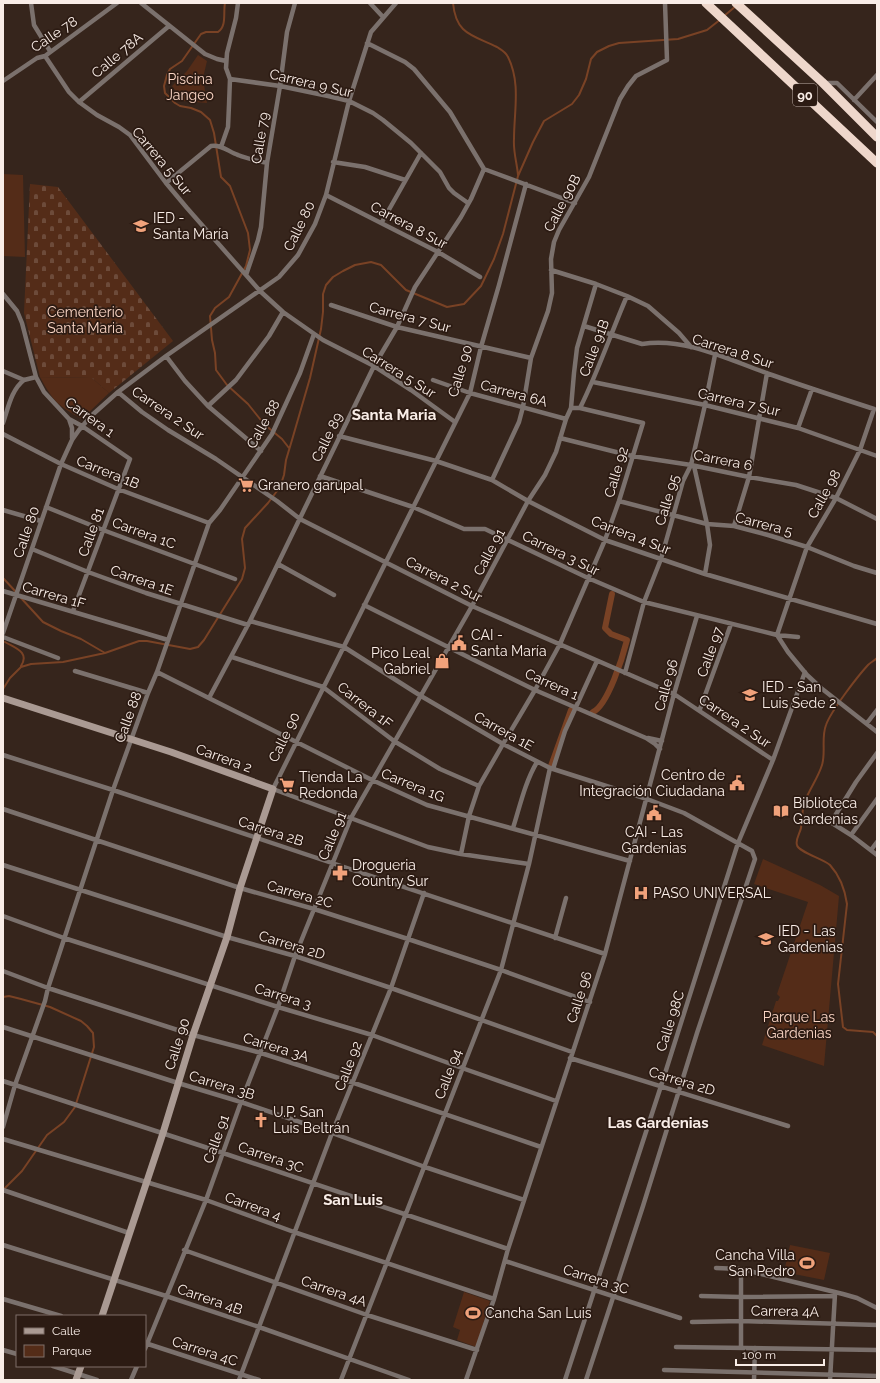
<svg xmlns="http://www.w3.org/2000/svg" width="880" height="1383" font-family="Raleway,sans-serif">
<defs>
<pattern id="cemetery-stones" width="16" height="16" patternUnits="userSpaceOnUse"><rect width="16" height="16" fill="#542c18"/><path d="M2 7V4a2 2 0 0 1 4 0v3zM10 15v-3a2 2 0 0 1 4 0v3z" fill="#6d4b3a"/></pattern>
</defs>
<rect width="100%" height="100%" fill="#36251c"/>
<!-- green -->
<path fill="#542c18" d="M198,55l9,6 -4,17 4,25 -24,-2 -11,-15 15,-15z
M3,174l20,1 2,82 -22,-1z
M40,377l52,1 17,15 -27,26c-24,-13 -29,-18 -42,-42z
M763,859l57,26 19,11 -15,170 -62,-21 14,-44h2l2,-4 -3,-3 31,-92 -54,-18z
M790,1245l40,8 -6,27 -40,-8z
M464,1292l26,9 -14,46 -19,-7 3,-10 -7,-3z"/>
<!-- cemetery -->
<path fill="url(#cemetery-stones)" d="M30,184l28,3 115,154 -64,52 -17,-15 -52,-1 -16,-64z"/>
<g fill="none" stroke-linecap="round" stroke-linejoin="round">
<!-- stream -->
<path stroke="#794225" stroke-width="2" d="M225,3c-2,10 2,23 -7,29h-12l-5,2 -19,27 -12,8 -3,6 -3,11 1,7 10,10 5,3 11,2 10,4 9,8 4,13 7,44 9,9 18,47 2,17 -4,16 -17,31 -14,11 -5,8 2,24 3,13 1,17 11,15 21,19 16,20 18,15 7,9
M453,3c3,32 20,32 44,44 5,3 9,5 11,10 13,26 6,54 6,82 -1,12 3,24 4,36
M724,16l12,-10
M3,578l13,14
M21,598l22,24 18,9 20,8 24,14
M5,642c10,6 25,10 16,24
M877,658c-3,3 -6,4 -9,7 -11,12 -37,46 -42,60 -5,13 0,27 -4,40 -4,13 -12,23 -17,36 -3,8 -3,18 -4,27 -1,5 -6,12 -4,17 1,7 27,14 33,20 10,11 15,25 17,39l-9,80 5,43 4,3 26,2 4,4
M3,689l7,-11 11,-11 10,-3 32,-2 42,-9 34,-12h8l43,8 8,-2 6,-7 38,-61 3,-11 -3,-29 3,-11 23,-25 12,-16 4,-12 2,-15 6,-20 18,-62 11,-49 2,-17v-18l3,-9 7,-8 10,-6 12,-6 16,-3 10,3 25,25 41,17 17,-3 17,-18 13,-27 9,-25 15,-58 15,-34 11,-21 28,-17 7,-9 7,-16 5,-20 6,-7 12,-6 10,-3 59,-4 29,-9 14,-11
M3,997l6,-1 12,3 29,8 31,14 6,5 6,7 1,14 -19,60 -11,15 -17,13 -25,36 -19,19"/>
<!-- canal -->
<path stroke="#794225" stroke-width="6" d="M593,712c15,-7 30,-56 34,-72l-16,-6 -6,-6 7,-34
M551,766l20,-56"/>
<!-- street -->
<path stroke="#7b716d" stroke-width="4.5" d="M31,3l3,22 16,26
M141,3l64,51 12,5 9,2
M370,3l13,14
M367,43l38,19 9,7 36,43 34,57 91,34
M45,56l24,36 10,10 18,13 22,12 11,8 36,48 21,25 73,83 23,21 40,28 51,26 37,24 44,32
M230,79l50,7 48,10 21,5 24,12 10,7 28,23 29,29 9,16 5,5 14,10
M3,81l34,-23 8,-2 72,-53
M823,83h14l40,39
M854,100l23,-25
M79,102l90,-76
M221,147l7,-20 1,-22 1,-26 -4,-11 1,-15 9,-35 2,-15
M333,162l32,5 40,13
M166,183l45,-37c10,-2 18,6 27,9 10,4 20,6 29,8
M526,184l-27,101 -18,62 -11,46 -197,396 155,58 33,7 68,10
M326,195l112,57 42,25
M382,222l39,-69
M551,270l45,14 31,12 21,10 31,27 12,14
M246,275l12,-35 3,-13 6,-64 13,-77 7,-54 8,-29
M3,294l14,17 5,12 14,54 8,15 25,27 13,7 48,33 -57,152
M331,305l66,22 134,31
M584,326l58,18c45,-7 89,17 130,31 34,12 68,23 102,34l-14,41 -24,48 -29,49 -30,88 11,17 19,23 14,13 56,44
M166,356l19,25 23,25 53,45
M3,371l21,9 12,-3
M433,380l37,13 96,26
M593,382l112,23 93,23 79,28
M118,392l24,20 26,18 48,29 61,42 23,18 172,87 202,88 99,66
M208,406l28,-26 33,-44 14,-24
M580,408c18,-36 31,-75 47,-112
M69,419l3,9v10
M3,423c5,-14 8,-33 21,-43
M798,428l14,-39
M3,434l58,30 57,25 91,34
M339,436l97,25 56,19 36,21 77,39 100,34 172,50
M560,438l72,18 59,9 58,12 47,8 40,13 41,21
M694,466l13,58 3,21 -5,29
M320,476l93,31 51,22h21l103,49 56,24 133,33 21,2
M492,480l27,-58 4,-15 8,-49 17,-47 4,-18 -1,-34 3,-17 5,-12 30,-53 31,-78 8,-13 8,-10 31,-16 -2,-57
M619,501l88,23 27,2 34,9 39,12 47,19 23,7
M46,507l57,23 132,49
M3,510l38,11
M734,526l15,-49 18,-104
M32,549l56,23 58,21 102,32
M278,564l56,31
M3,591l165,49
M364,605l108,54 63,31 111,48 9,6 5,5
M250,621l94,26 77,49 82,48 47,24 97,31 37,14 68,38 3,8 -58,174 -54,173 -57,174
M3,633l58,-169 11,-24 7,-10 12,-14 27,-24 48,-36 113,-79 19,-22 17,-31 11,-29 23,-94 22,-69 25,-29
M3,637l55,21
M232,657l91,30 71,54 46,28 39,17
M75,671l73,22
M157,672l215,108 55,25 203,56
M625,673l19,-71 17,-43 22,-78 8,-16 14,-60 10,-50
M209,698l41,-77 124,-255 23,-39 18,-40 46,-70 10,-18 13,-30
M700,709l31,-85
M867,723l10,-13
M648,738l14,3
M877,753l-21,29 -23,37 -1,4 19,12 26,20
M3,755l110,35 492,164
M553,769l12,-38 32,-70
M3,809l237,79 74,21 94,30 93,31 89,32
M513,828c7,-22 12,-46 24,-66
M851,835l26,-36
M871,850l6,-8
M461,854l8,-38 10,-30 24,-42 32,-54 25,-46 45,-104 14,-39 24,-78 -63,-15h-9
M3,865l224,72 68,19 96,32 181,64
M3,916l61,22 214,69 94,28 90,33 94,33
M555,938l11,-40
M3,971l45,17 145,47 68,18 93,30 187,64
M3,1027l175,56 63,19 91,31 93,34 99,33
M570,1058l218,68
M3,1081l220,72 285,96
M3,1127l12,-42 30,-84 3,-13 65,-198 35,-97 9,-21 52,-149 11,-13 52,-76 28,-61 14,-39
M3,1139l203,61 88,32 200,67
M3,1190l126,43
M3,1245l163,51 93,31 150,53
M184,1250l183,65 110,35
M505,1261l175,57
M716,1268l25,1 102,25 14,4 20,10
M701,1296l39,1 95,-1
M3,1299l58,17
M692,1322l49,-1 136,4
M145,1343l114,37
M676,1347l201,3
M741,1347v-78
M145,1349l61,-149 35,-98 37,-95 17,-51 56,-138 121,-212 56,-105 17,-26 11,-23 10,-33 5,-11 3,-35 3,-25 19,-64
M3,1350l14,4
M53,1366l44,14
M664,1370l213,6
M131,1380l6,-14
M239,1380l93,-247 59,-145 33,-95
M341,1380l160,-410 28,-106 21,-96
M466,1380l28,-81 14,-50 97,-295 69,-260 23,-78
M565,1380l96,-294 77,-243 35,-83 32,-88
M754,1380l1,-32
M830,1380l5,-86"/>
<!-- secondary -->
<path stroke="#aa9a93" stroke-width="7" d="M3,698l168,54 102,37 -33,99 -13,49 -34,98 -30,98 -61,183
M76,1380l5,-14"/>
<!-- highway -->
<path stroke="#eed7cb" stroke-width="9" d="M706,3l171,160
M736,3l86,79 55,55"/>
</g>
<!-- icons -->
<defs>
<g id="school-bare" transform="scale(1.2)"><path d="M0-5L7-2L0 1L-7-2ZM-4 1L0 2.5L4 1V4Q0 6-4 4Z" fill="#f1a27b" stroke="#2c1b13" stroke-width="2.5" paint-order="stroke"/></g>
<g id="supermarket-bare" transform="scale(1.2)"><path d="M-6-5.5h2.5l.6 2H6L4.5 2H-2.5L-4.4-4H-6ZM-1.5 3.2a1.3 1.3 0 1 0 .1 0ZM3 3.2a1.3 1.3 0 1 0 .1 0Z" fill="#f1a27b" stroke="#2c1b13" stroke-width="2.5" paint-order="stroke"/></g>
<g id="civic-bare" transform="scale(1.2)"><path d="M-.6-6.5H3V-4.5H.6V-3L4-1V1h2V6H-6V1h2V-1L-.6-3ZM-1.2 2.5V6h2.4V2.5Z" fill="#f1a27b" stroke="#2c1b13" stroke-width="2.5" paint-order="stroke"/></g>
<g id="shop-bare" transform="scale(1.2)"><path d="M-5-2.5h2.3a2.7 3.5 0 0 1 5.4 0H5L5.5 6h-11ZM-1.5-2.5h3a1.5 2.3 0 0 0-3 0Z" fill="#f1a27b" stroke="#2c1b13" stroke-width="2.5" paint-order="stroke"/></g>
<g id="library-bare" transform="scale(1.2)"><path d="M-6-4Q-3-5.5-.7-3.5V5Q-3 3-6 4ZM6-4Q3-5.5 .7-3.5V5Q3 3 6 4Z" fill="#f1a27b" stroke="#2c1b13" stroke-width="2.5" paint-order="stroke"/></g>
<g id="pharmacy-bare" transform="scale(1.2)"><path d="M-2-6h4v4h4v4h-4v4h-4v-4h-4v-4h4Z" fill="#f1a27b" stroke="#2c1b13" stroke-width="2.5" paint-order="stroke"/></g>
<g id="hospital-bare" transform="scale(1.2)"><path d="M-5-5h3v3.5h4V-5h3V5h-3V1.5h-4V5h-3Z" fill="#f1a27b" stroke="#2c1b13" stroke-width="2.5" paint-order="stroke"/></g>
<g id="church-bare" transform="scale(1.2)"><path d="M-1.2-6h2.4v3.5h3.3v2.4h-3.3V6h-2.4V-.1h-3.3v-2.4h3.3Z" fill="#f1a27b" stroke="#2c1b13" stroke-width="2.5" paint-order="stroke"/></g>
<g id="stadium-bare" transform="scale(1.2)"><path d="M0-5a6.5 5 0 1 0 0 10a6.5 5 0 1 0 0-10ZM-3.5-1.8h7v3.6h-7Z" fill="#f1a27b" stroke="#2c1b13" stroke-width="2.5" paint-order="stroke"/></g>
</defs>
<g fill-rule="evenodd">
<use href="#school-bare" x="141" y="226"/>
<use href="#supermarket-bare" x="246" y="485"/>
<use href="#civic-bare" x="459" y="643"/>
<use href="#shop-bare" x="442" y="661"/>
<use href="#school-bare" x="750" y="695"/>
<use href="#civic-bare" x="737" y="783"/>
<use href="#supermarket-bare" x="287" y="785"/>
<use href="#library-bare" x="781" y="811"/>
<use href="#civic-bare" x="654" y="813"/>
<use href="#pharmacy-bare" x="340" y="873"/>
<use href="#hospital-bare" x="641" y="893"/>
<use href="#school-bare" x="766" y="939"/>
<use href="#church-bare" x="261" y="1120"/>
<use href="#stadium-bare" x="807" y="1263"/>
<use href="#stadium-bare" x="473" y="1313"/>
</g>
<g text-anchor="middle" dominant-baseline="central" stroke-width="3.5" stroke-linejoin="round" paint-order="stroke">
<!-- shield labels -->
<rect fill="#2c1b13" stroke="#bcaea7" stroke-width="1" x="793" y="84" width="24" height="22" rx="3"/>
<g font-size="13" font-weight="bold" fill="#f9ede7">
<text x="805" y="95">90</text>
</g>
<!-- street labels -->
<g font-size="14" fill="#f9ede7" stroke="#2c1b13">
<text transform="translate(54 34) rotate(-34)">Calle 78</text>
<text transform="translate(117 55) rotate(-40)">Calle 78A</text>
<text transform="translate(311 83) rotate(13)">Carrera 9 Sur</text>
<text transform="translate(260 138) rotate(-81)">Calle 79</text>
<text transform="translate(162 161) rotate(50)">Carrera 5 Sur</text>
<text transform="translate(562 203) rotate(-62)">Calle 90B</text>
<text transform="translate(409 225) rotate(28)">Carrera 8 Sur</text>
<text transform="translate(299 226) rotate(-64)">Calle 80</text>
<text transform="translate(410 317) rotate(15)">Carrera 7 Sur</text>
<text transform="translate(594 348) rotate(-69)">Calle 91B</text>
<text transform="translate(733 351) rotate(18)">Carrera 8 Sur</text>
<text transform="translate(460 371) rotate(-73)">Calle 90</text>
<text transform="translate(399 372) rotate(32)">Carrera 5 Sur</text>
<text transform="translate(514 393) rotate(15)">Carrera 6A</text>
<text transform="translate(739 402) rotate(13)">Carrera 7 Sur</text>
<text transform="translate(168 413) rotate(34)">Carrera 2 Sur</text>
<text transform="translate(90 417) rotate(36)">Carrera 1</text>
<text transform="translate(263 424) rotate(-61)">Calle 88</text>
<text transform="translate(327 437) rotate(-64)">Calle 89</text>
<text transform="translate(723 460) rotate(11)">Carrera 6</text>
<text transform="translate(108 472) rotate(22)">Carrera 1B</text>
<text transform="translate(616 472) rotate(-73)">Calle 92</text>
<text transform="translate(824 494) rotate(-61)">Calle 98</text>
<text transform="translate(667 500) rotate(-73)">Calle 95</text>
<text transform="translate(764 524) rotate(15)">Carrera 5</text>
<text transform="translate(26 532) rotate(-71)">Calle 80</text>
<text transform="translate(91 532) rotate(-70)">Calle 81</text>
<text transform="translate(144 533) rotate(20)">Carrera 1C</text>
<text transform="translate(631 535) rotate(21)">Carrera 4 Sur</text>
<text transform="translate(489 552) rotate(-62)">Calle 91</text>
<text transform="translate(561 553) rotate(26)">Carrera 3 Sur</text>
<text transform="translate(444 579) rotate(27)">Carrera 2 Sur</text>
<text transform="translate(142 580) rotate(19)">Carrera 1E</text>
<text transform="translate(54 595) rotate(16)">Carrera 1F</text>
<text transform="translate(710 652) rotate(-70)">Calle 97</text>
<text transform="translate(552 684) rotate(24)">Carrera 1</text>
<text transform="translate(666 685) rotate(-74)">Calle 96</text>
<text transform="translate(365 705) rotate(38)">Carrera 1F</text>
<text transform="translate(128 717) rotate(-70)">Calle 88</text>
<text transform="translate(735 721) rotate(34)">Carrera 2 Sur</text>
<text transform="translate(504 731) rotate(29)">Carrera 1E</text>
<text transform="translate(284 737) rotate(-64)">Calle 90</text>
<text transform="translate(224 758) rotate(20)">Carrera 2</text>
<text transform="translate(413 785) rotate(22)">Carrera 1G</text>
<text transform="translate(271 831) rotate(18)">Carrera 2B</text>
<text transform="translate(332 836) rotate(-67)">Calle 91</text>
<text transform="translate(300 894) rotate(16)">Carrera 2C</text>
<text transform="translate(292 945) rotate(17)">Carrera 2D</text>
<text transform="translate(283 996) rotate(17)">Carrera 3</text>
<text transform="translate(579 997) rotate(-72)">Calle 96</text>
<text transform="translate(670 1021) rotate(-72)">Calle 98C</text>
<text transform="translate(177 1044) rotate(-72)">Calle 90</text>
<text transform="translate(276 1047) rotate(17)">Carrera 3A</text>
<text transform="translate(348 1066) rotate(-69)">Calle 92</text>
<text transform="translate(448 1074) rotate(-69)">Calle 94</text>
<text transform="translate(682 1081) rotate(17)">Carrera 2D</text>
<text transform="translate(222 1085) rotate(17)">Carrera 3B</text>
<text transform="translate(216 1139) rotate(-70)">Calle 91</text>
<text transform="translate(271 1157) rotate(19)">Carrera 3C</text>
<text transform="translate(253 1206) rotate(20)">Carrera 4</text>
<text transform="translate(596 1279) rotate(18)">Carrera 3C</text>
<text transform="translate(334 1291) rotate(19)">Carrera 4A</text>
<text transform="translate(210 1299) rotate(19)">Carrera 4B</text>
<text transform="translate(785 1311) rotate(1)">Carrera 4A</text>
<text transform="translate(205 1351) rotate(18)">Carrera 4C</text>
</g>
<!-- park labels -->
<g font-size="14" fill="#fad5c4" stroke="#2c1b13">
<text x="190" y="79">Piscina<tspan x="190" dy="16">Jangeo</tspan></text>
<text x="85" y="312">Cementerio<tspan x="85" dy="16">Santa Maria</tspan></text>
<text x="799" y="1017">Parque Las<tspan x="799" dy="16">Gardenias</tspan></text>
</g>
<!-- poi labels -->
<g font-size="14" fill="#f9ede7" stroke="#2c1b13" text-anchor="start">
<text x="153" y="218">IED -<tspan x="153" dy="16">Santa María</tspan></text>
<text x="258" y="485">Granero garupal</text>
<text x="471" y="635">CAI -<tspan x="471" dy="16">Santa María</tspan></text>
<text x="430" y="653" text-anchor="end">Pico Leal<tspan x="430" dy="16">Gabriel</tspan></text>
<text x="762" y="687">IED - San<tspan x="762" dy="16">Luis Sede 2</tspan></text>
<text x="725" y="775" text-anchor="end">Centro de<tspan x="725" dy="16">Integración Ciudadana</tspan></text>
<text x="299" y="777">Tienda La<tspan x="299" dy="16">Redonda</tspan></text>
<text x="793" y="803">Biblioteca<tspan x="793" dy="16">Gardenias</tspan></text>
<text x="654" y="832" text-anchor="middle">CAI - Las<tspan x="654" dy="16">Gardenias</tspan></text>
<text x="352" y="865">Drogueria<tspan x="352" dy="16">Country Sur</tspan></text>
<text x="653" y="893">PASO UNIVERSAL</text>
<text x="778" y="931">IED - Las<tspan x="778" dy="16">Gardenias</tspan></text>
<text x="273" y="1112">U.P. San<tspan x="273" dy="16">Luis Beltrán</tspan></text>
<text x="795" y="1255" text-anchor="end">Cancha Villa<tspan x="795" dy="16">San Pedro</tspan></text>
<text x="485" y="1313">Cancha San Luis</text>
</g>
<!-- neighbourhood labels -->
<g font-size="15" font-weight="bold" fill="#f9ede7" stroke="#2c1b13">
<text x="394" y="415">Santa Maria</text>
<text x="658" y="1123">Las Gardenias</text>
<text x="353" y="1200">San Luis</text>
</g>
</g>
<!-- border -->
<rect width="880" height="1383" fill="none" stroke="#f9ede7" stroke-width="8"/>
<!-- legend -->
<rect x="16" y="1315" width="130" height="52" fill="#2c1b13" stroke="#7e6f68"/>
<rect x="24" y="1328" width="20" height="6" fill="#aa9a93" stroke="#7e6f68"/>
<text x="52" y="1335" font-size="12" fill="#f9ede7">Calle</text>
<rect x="24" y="1345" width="20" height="12" fill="#542c18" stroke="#7e6f68"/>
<text x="52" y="1355" font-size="12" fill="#f9ede7">Parque</text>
<!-- scale -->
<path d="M736 1359v6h88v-6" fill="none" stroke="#f9ede7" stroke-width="2"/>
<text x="742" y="1359" font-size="12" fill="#f9ede7" stroke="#2c1b13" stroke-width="3" paint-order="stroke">100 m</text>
</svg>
